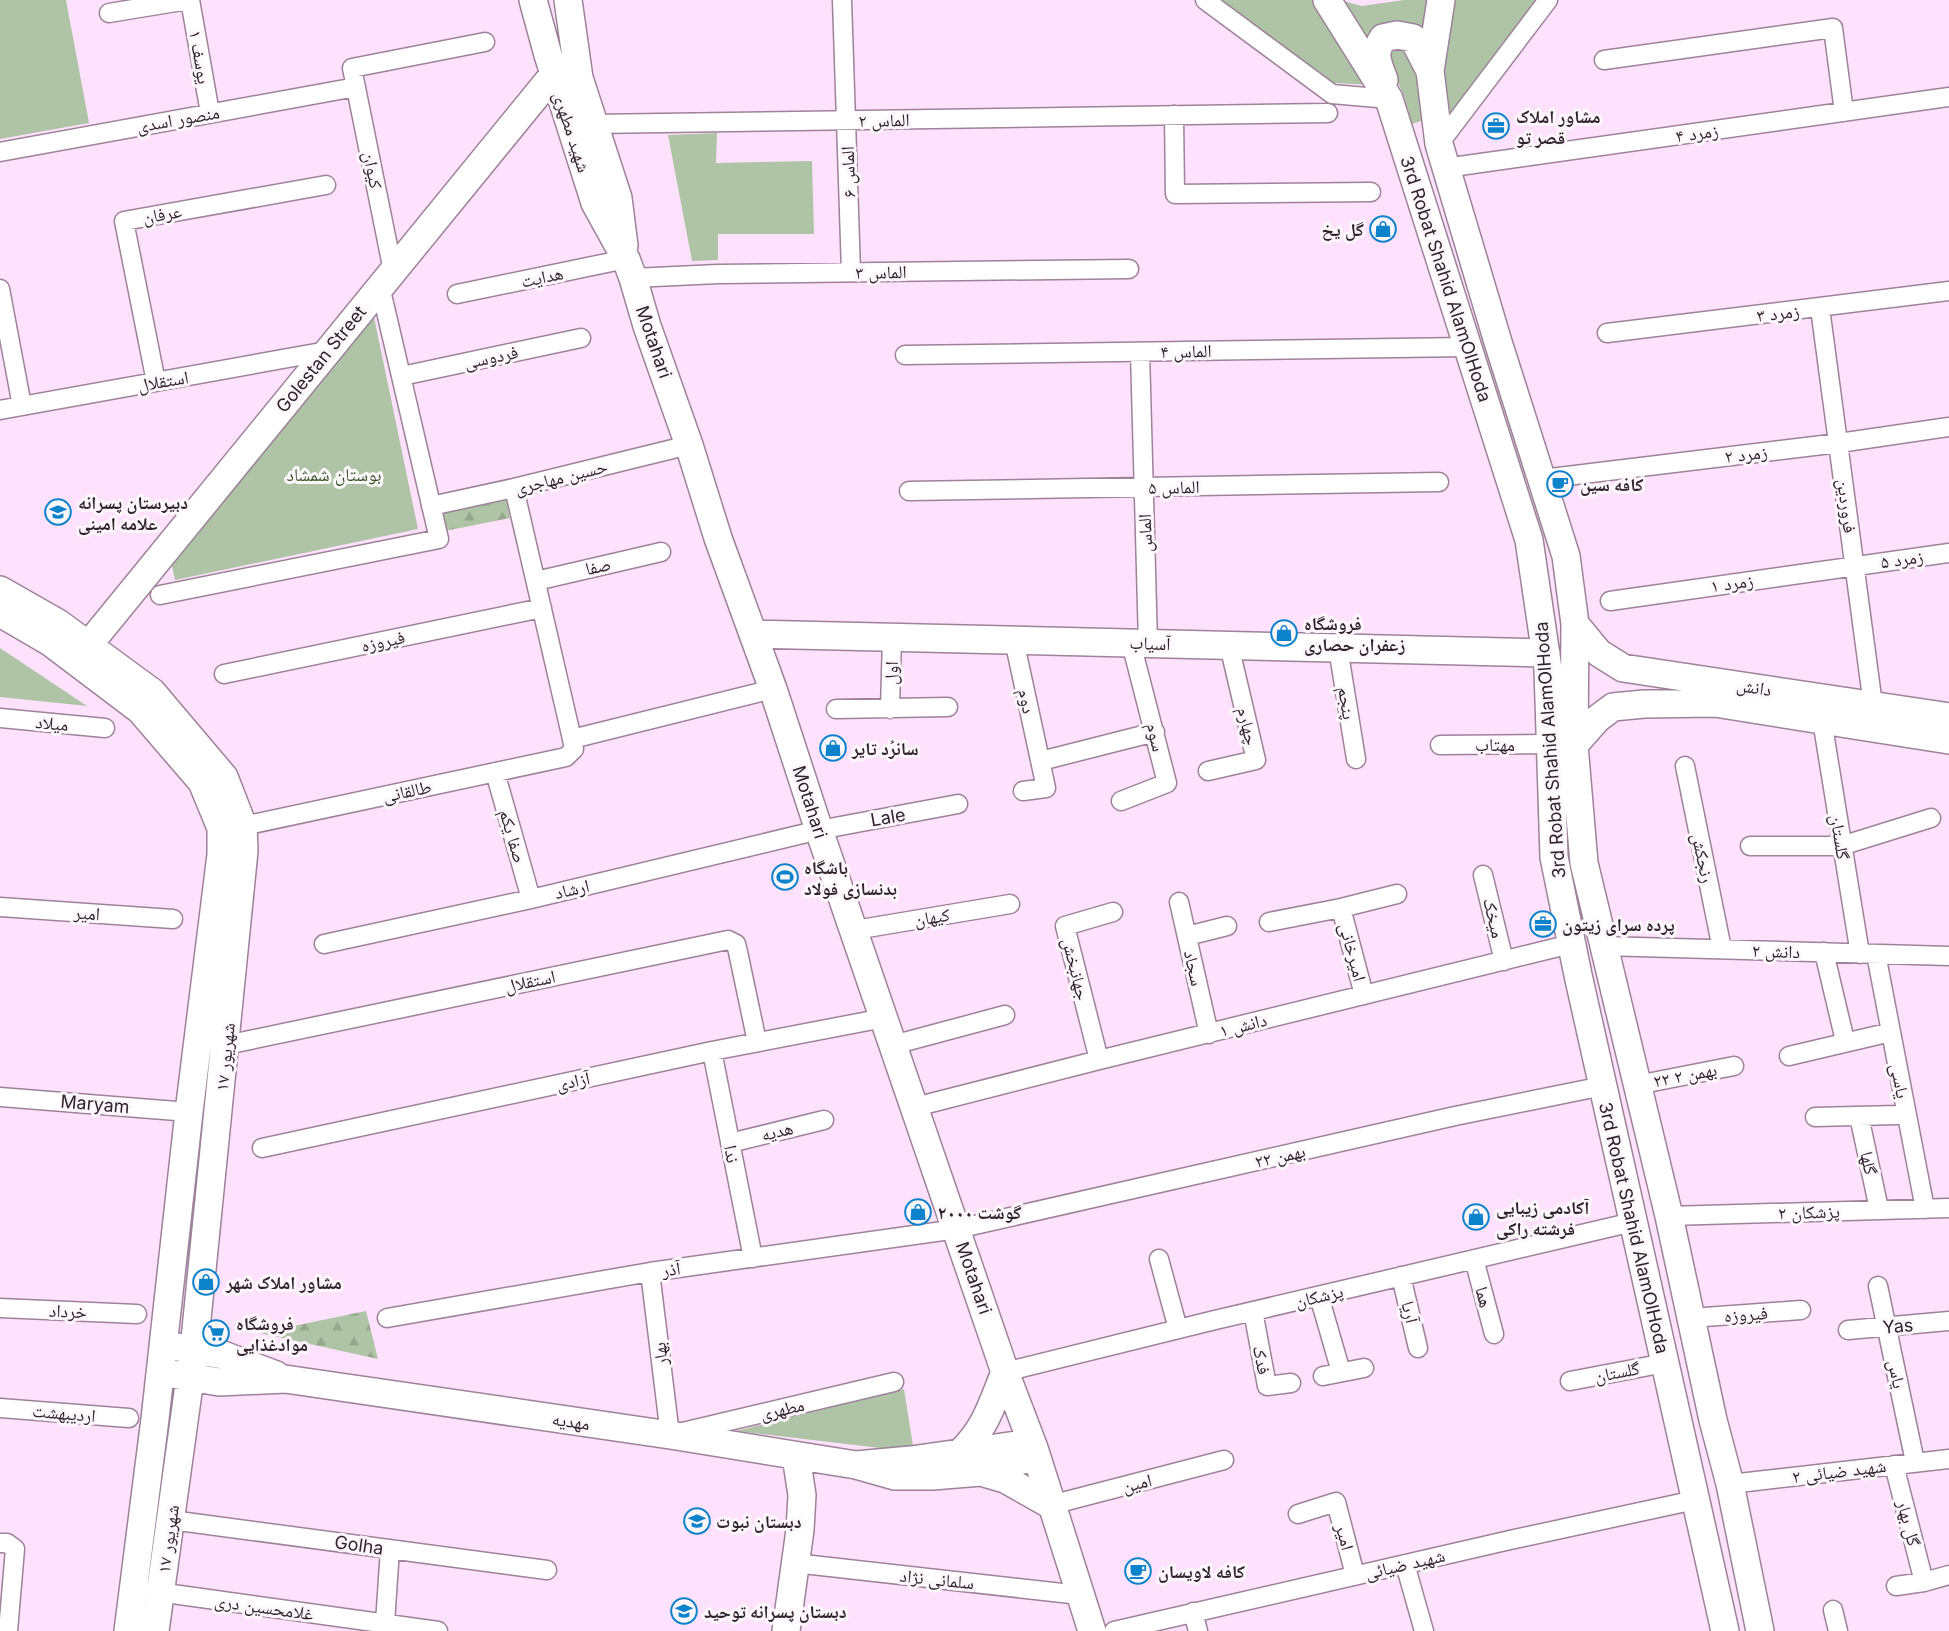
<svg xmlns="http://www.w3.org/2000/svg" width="1949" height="1631" font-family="Inter,'Noto Naskh Arabic',sans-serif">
<defs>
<pattern id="forest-firs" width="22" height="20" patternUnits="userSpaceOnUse" patternTransform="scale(1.5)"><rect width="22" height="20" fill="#afc3a6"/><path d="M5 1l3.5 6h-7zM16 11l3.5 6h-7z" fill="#97a78f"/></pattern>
</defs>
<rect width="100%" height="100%" fill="#fee1fc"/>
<!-- green -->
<path fill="#afc3a6" d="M0,0h66l23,123 -89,16z
M1219,0h97l58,85 -42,-2z
M1340,0l22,6 42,-6h26l-5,40 -10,-15c-18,-5 -29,-3 -45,7v15z
M1452,0h84l-92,123 -4,-52z
M1398,47l15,3 11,70 -12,4 -8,-28 -14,-31 2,-14z
M717,133l-1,30 96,-2 2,73h-96v26l-26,1 -24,-126z
M374,317l44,212 -243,51 -4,-19z
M0,648l87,58 -87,-9z
M904,1389l10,63 -178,-21z"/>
<!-- forest -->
<path fill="url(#forest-firs)" d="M506,499l4,19 -65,13 -3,-20z
M366,1311l12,48 -118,-26z"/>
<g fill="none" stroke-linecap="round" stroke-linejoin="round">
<!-- street casing -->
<g stroke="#9d829a" stroke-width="21">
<path id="street" d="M190,0l20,113
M842,0l9,272
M1205,0l127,94 57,5
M109,13l79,-13
M1604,60l229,-32 11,84
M1174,115l1,79 196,-2
M593,124l735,-11
M1439,144l109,-144
M0,152l356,-65
M1445,168l504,-71
M393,271l-41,-203 133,-26
M633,278l85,-4 411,-5
M0,289l22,117
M457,294l169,-35
M1820,308l53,397
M1607,333l342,-42
M1140,352l8,291
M905,355l562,-8
M402,376l179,-38
M156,382l-32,-161 202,-36
M0,410l327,-59
M1542,479l297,-36 110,-16
M909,491l530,-9
M431,506l83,-18 175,-43
M536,581l125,-29
M160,595l279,-56 -59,-253
M1610,601l339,-48
M1014,640l32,148 -23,3
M1338,648l18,111
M224,674l318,-66
M836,709l112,-2
M890,709l2,-72
M0,718l105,10
M1822,720l38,234
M572,739l201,-50
M1440,745l110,-1
M1041,761l114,-29
M1685,766l37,183
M1208,771l48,-11 -27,-115
M495,772l36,127
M1121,801l46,-18 -36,-140
M243,826l323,-69 8,-8 -2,-10 -58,-251
M1750,846h91l90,-28
M1483,875l21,86
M1179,902l30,132
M0,907l173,12
M1341,908l23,87
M1269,922l72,-14 56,-14
M855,930l155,-26
M1187,936l40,-10
M324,944l207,-45 288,-69 139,-26
M1603,946l346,10
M1824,952l21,89
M1876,954l49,255
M226,1045l502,-105 8,4 2,8 19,90
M893,1045l112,-30
M712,1051l41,207
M1789,1056l102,-24
M1099,1060l-34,-134 48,-14
M1637,1085l97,-19
M0,1097l189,15
M915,1107l184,-47 472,-116
M1859,1116l20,93
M1815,1117l83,-2
M730,1143l94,-23
M262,1148l450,-97 172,-33
M1669,1216l280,-8
M1159,1259l19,70
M1474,1259l20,75
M650,1272l20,163 224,-53
M1401,1276l17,72
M1878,1286l37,176
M1319,1296l22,76
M0,1308l137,6
M1253,1311l14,75 24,-3
M387,1318l263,-46 307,-43 498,-113 148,-30
M1691,1318l110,-8
M1848,1330l101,-9
M1005,1372l210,-52 418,-98
M1323,1376l41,-8
M1570,1381l95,-18
M0,1408l129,10
M1894,1465l30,117
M1730,1484l219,-25
M1051,1505l173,-45
M1298,1514l38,-12 19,73
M171,1520l376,50
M0,1543h7l8,6 -7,82
M794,1563l286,32
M1405,1564l19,67
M1896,1586l28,-4 25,-7
M151,1591l287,40
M1833,1610l5,21
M1193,1612l5,19
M385,1623l5,-74
M1114,1631l396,-91 185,-40"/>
</g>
<!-- secondary casing -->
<g stroke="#9d829a" stroke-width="30">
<path id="secondary" d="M533,0l15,55 47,148 31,56 7,19 14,48 42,119 29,93 55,151 46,141 186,542 29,76 58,183
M568,0l11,78 39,120 6,48
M1327,0l62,99 140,441 19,129 6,188 24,118 147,656
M1441,0l-11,71 9,73 59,198 68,214 9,68 -1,121 10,118 85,353 44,204 17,64 30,147
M1384,80c-6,-17 -12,-26 -1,-42l14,-3 16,3 17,33
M0,590l58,33 94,69 72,85 19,49 1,25 -50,498 -39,282
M0,613l50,29 90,68 62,72 19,46v27l-32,257 -34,307 -27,212
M1575,624l24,29 24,15 326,49
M754,634l792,19
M77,659l477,-585
M1574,745l23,-26 16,-12 31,-3 71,-1 234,37
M178,1347l45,8 53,20
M172,1374l47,8 66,-3 385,56 186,30 39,11h37l49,-4 41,-12 12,-12 -18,-3 -105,15 -55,5
M960,1453c26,-25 32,-49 45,-81
M981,1472l24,7 46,26
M786,1631l14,-101 2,-35 -6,-39"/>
</g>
<!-- street -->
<use href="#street" stroke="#fff" stroke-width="18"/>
<!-- secondary -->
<use href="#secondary" stroke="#fff" stroke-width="27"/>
</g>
<!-- icons -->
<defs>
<g id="office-ring" transform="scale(1.35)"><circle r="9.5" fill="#fdf7fc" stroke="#0d83cc" stroke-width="1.5"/><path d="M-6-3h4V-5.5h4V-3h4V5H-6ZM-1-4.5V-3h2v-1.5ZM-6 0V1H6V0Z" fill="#0d83cc"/></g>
<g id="shop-ring" transform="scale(1.35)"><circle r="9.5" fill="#fdf7fc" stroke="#0d83cc" stroke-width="1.5"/><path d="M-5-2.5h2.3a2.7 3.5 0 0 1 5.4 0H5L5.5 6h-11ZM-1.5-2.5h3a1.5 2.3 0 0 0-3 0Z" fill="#0d83cc"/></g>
<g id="cafe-ring" transform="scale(1.35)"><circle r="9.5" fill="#fdf7fc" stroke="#0d83cc" stroke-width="1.5"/><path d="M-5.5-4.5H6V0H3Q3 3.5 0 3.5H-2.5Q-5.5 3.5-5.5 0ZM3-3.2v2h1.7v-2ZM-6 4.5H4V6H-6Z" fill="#0d83cc"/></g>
<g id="school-ring" transform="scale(1.35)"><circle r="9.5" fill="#fdf7fc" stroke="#0d83cc" stroke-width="1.5"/><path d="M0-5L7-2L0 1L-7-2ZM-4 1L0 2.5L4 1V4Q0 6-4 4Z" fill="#0d83cc"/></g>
<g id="stadium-ring" transform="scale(1.35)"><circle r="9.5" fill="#fdf7fc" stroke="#0d83cc" stroke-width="1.5"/><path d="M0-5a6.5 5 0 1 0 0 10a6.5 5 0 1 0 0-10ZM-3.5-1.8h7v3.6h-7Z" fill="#0d83cc"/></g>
<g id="supermarket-ring" transform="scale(1.35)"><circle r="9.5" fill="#fdf7fc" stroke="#0d83cc" stroke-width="1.5"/><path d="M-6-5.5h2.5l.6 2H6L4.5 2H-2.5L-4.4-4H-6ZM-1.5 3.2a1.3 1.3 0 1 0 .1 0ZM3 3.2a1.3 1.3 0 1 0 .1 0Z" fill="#0d83cc"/></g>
</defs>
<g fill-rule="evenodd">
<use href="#office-ring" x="1496" y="126"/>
<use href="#shop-ring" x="1383" y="229"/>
<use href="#cafe-ring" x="1560" y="484"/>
<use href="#school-ring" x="58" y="512"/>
<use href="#shop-ring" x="1284" y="633"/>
<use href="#shop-ring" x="833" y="748"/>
<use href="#stadium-ring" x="785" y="877"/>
<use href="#office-ring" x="1543" y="924"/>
<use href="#shop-ring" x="918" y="1212"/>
<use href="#shop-ring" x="1476" y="1217"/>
<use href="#shop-ring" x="206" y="1282"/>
<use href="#supermarket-ring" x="216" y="1333"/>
<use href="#school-ring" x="697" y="1521"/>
<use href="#cafe-ring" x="1138" y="1571"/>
<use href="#school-ring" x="684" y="1611"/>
</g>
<g text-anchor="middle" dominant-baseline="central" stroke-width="6" stroke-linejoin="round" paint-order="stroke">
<!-- street labels -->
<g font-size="18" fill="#2f242e" stroke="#fdf7fc">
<text transform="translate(200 57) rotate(80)">یوسف ۱</text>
<text transform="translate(178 119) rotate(-10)">منصور اسدی</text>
<text transform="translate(884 120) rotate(-1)">الماس ۲</text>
<text transform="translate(572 132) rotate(72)">شهید مطهری</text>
<text transform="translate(1697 133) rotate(-8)">زمرد ۴</text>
<text transform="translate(373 170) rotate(79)">کیوان</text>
<text transform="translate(848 172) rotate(-92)">الماس ۶</text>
<text transform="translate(162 214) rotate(-10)">عرفان</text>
<text transform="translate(881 272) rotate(-1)">الماس ۳</text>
<text transform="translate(542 277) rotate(-12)">هدایت</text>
<text transform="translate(1446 279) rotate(72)">3rd Robat Shahid AlamOlHoda</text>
<text transform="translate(1778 313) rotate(-7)">زمرد ۳</text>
<text transform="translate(654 342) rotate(71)">Motahari</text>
<text transform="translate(1186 351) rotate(-1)">الماس ۴</text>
<text transform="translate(491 357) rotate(-12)">فردوسی</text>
<text transform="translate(321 359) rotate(-51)">Golestan Street</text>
<text transform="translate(163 381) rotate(-10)">استقلال</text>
<text transform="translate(1746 454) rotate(-7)">زمرد ۲</text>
<text transform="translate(561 477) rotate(-14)">حسین مهاجری</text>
<text transform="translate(1174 487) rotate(-1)">الماس ۵</text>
<text transform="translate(1847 506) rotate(83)">فروردین</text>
<text transform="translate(1145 533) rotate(-92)">الماس</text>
<text transform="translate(1902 559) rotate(-8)">زمرد ۵</text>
<text transform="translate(598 566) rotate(-13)">صفا</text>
<text transform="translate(1732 583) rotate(-8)">زمرد ۱</text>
<text transform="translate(383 641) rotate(-12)">فیروزه</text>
<text transform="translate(1150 643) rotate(2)">آسیاب</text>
<text transform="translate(891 673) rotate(-88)">اول</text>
<text transform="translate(1754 687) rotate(9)">دانش</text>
<text transform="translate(1027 701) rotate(78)">دوم</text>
<text transform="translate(1347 703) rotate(81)">پنجم</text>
<text transform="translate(52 723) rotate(5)">میلاد</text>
<text transform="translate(1248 726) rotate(76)">چهارم</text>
<text transform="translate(1156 737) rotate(76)">سوم</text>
<text x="1495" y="744">مهتاب</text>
<text transform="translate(1550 750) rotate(-94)">3rd Robat Shahid AlamOlHoda</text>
<text transform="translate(407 791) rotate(-12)">طالقانی</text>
<text transform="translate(810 802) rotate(72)">Motahari</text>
<text transform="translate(888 817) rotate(-10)">Lale</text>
<text transform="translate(513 836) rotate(74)">صفا یکم</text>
<text transform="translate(1840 837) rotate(81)">گلستان</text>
<text transform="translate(1703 858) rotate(78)">رنجکش</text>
<text transform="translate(572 889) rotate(-13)">ارشاد</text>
<text transform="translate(87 913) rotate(4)">امیر</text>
<text transform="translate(932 917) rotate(-9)">کیهان</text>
<text transform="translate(1494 918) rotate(77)">میخک</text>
<text transform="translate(1776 951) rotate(2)">دانش ۲</text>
<text transform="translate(1353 952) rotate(75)">امیرخانی</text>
<text transform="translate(1194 968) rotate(77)">سجاد</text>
<text transform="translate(1076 969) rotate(76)">جهانبخش</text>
<text transform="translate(530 981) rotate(-12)">استقلال</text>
<text transform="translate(1243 1025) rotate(-14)">دانش ۱</text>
<text transform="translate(225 1057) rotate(-84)">۱۷ شهریور</text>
<text transform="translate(1685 1075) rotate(-11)">۲۲ بهمن ۲</text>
<text transform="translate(573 1081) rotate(-12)">آزادی</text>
<text transform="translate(1900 1081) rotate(79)">یاسی</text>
<text transform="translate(95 1104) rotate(5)">Maryam</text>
<text transform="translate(777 1131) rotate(-14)">هدیه</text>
<text transform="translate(732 1154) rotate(79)">ندا</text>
<text transform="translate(1280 1156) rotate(-13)">۲۲ بهمن</text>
<text transform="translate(1869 1163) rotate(78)">گلها</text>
<text transform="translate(1809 1212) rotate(-2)">پزشکان ۲</text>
<text transform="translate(1634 1228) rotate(77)">3rd Robat Shahid AlamOlHoda</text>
<text transform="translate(671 1269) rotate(-8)">آذر</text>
<text transform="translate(974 1278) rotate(71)">Motahari</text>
<text transform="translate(1319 1296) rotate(-13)">پزشکان</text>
<text transform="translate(1484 1297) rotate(75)">هما</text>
<text transform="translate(68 1311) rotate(2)">خرداد</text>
<text transform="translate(1410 1312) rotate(77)">آریا</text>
<text transform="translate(1746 1314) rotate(-4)">فیروزه</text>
<text transform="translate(1898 1326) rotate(-5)">Yas</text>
<text transform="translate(660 1354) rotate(-97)">بهار</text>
<text transform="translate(1262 1360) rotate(79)">فدک</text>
<text transform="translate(1617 1372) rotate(-11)">گلستان</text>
<text transform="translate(1897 1374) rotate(78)">یاس</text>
<text transform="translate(782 1409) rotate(-13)">مطهری</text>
<text transform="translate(64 1413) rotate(5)">اردیبهشت</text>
<text transform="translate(571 1421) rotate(8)">مهدیه</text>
<text transform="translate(1839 1471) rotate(-7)">شهید ضیائی ۲</text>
<text transform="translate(1137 1483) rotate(-14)">امین</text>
<text transform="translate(1909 1523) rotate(76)">گل بهار</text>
<text transform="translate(1345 1537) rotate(75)">امیر</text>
<text transform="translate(168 1539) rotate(-82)">۱۷ شهریور</text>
<text transform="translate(359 1545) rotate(8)">Golha</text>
<text transform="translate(1405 1564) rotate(-13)">شهید ضیائی</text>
<text transform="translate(937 1579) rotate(6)">سلمانی نژاد</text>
<text transform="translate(264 1607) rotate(8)">غلامحسین دری</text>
</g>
<!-- poi labels -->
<g font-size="18" font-weight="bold" fill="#2f242e" stroke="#fdf7fc" text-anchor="start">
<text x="1516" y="116">مشاور املاک<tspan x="1516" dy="21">قصر تو</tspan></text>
<text x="1364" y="229" text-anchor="end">گل یخ</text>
<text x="1580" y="484">کافه سین</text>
<text x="78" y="502">دبیرستان پسرانه<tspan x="78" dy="21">علامه امینی</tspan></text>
<text x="1304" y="623">فروشگاه<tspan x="1304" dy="21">زعفران حصاری</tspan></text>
<text x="852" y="748">سانرُد تایر</text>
<text x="804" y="867">باشگاه<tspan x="804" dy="21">بدنسازی فولاد</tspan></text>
<text x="1562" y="924">پرده سرای زیتون</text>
<text x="1496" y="1207">آکادمی زیبایی<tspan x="1496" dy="21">فرشته راکی</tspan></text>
<text x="938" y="1212">گوشت ۲۰۰۰</text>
<text x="226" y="1282">مشاور املاک شهر</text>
<text x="236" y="1323">فروشگاه<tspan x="236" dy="21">موادغذایی</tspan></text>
<text x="716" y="1521">دبستان نبوت</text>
<text x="1158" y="1571">کافه لاویسان</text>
<text x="704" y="1611">دبستان پسرانه توحید</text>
</g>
<!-- park labels -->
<g font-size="18" fill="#365526" stroke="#fdf7fc">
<text x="334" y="474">بوستان شمشاد</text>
</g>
</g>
</svg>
